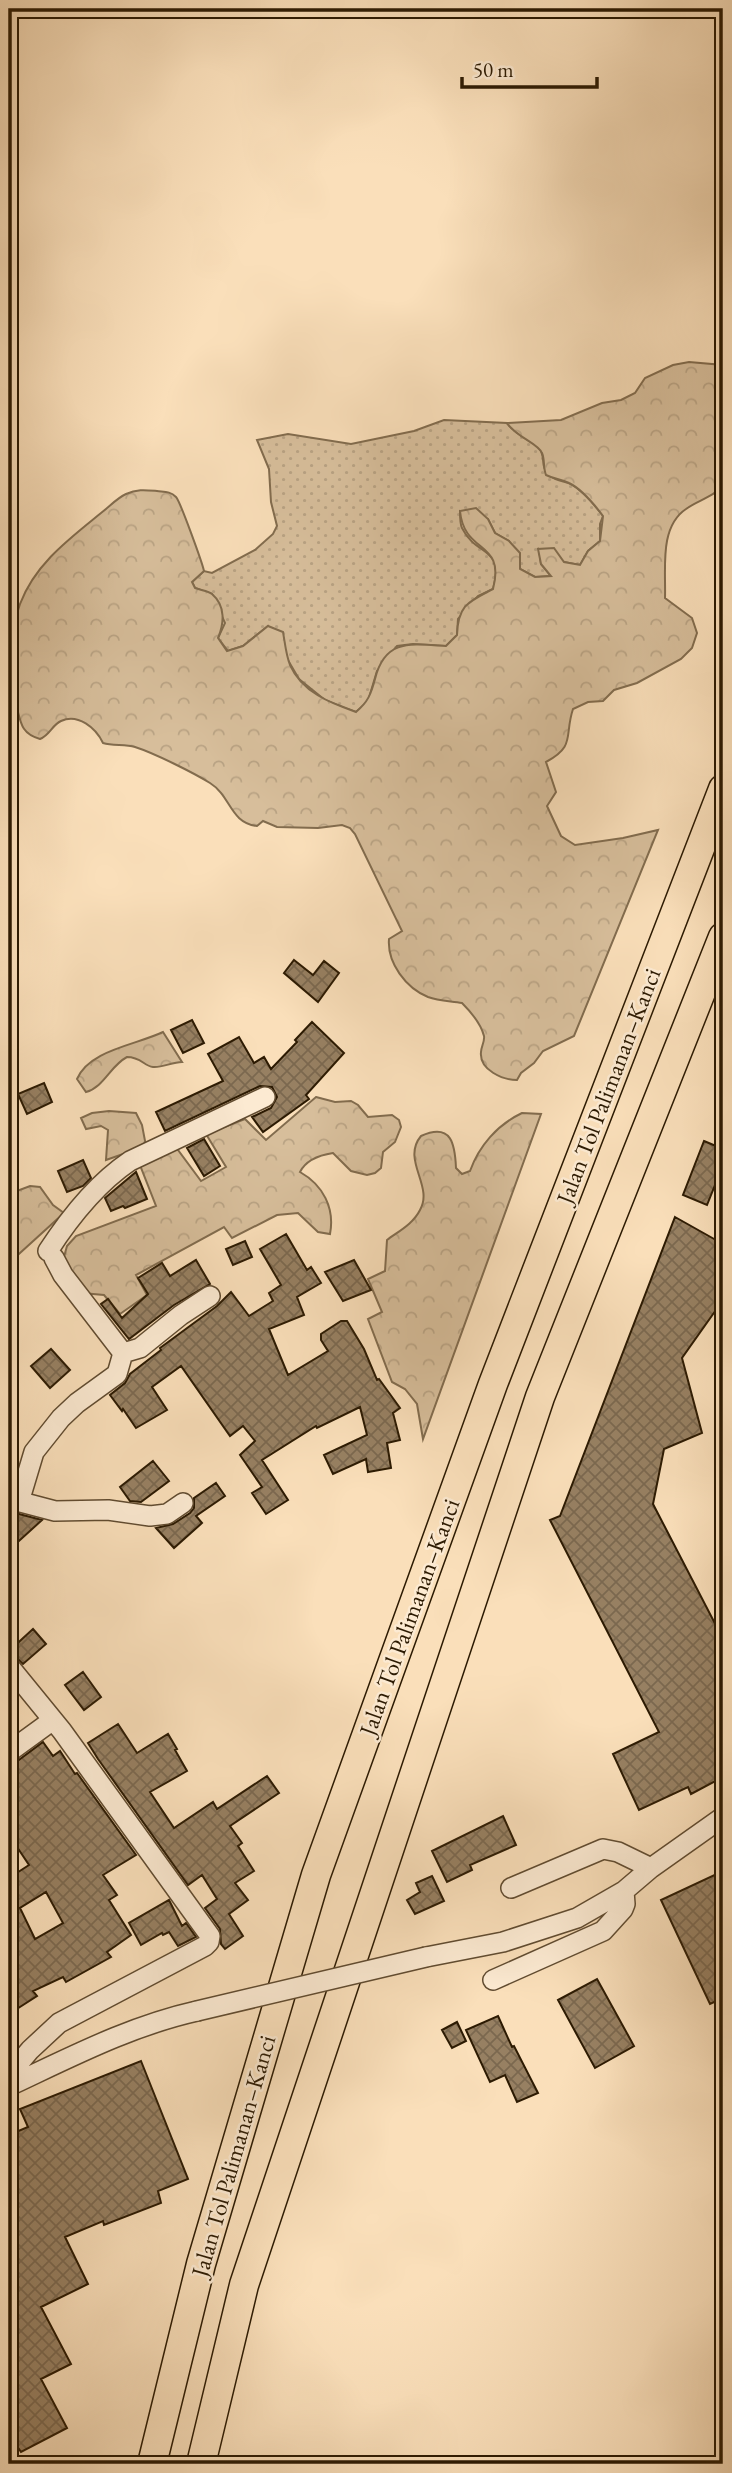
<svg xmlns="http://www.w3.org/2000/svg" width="732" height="2473" font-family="'EB Garamond',serif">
<defs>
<pattern id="grass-dots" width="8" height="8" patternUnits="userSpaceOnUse" patternTransform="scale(1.75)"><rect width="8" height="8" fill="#d7be9b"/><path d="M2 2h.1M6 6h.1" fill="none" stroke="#b9a384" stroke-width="1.8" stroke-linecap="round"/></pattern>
<pattern id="forest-crowns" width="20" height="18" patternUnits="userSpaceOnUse" patternTransform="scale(1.75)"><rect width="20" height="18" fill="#d7be9b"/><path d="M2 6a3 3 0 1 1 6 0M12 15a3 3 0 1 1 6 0" fill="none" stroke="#b9a384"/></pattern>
<pattern id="building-cross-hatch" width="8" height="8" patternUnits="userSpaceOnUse" patternTransform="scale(1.75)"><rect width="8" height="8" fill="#978062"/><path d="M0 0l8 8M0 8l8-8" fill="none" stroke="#7b684f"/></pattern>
</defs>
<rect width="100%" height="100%" fill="#fadfba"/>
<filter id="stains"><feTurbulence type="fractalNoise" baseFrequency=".00286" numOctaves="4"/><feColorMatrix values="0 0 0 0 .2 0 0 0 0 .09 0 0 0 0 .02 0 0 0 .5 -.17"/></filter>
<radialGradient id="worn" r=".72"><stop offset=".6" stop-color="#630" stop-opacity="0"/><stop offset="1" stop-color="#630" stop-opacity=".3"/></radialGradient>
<!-- grass -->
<path fill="url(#grass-dots)" stroke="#826c4e" stroke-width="2" d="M444,420l63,3c9,14 30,19 34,28 5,11 -2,15 10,25 5,5 13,5 20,8 13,8 23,20 32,32l-3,8v17l-12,10 -8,14 -16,-3 -25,-13 2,15 10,12 -16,1 -15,-8 -11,-28 -14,-8 -7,-14 -28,-8c0,6 0,13 2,17 15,30 43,17 31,61l-15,7 -20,23 -1,16 -11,11 -33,-2 -16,2 -20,25 -9,30 -12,11 -31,-12 -26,-21 -31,-53 -25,20 -15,5 -10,-13 7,-15 -13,-29 -17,-6 -3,-6 12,-11 8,2 43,-23 18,-16 4,-8 -6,-24 -2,-33 -12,-29 31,-6 63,10 63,-13z"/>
<!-- forest -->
<path fill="url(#forest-crowns)" stroke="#826c4e" stroke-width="2" d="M689,362l34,3v120c-9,12 -25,15 -37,24 -27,18 -20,60 -21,89l27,20 5,15 -5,15 -11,11 -44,24 -23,7 -11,11 -15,1 -15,7c-9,27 3,37 -27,53l10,30 -9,14 14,30 14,9 48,-7 35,-8 -84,206 -31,15 -9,12 -13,10 -4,7c-14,0 -38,-10 -36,-28 0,-5 4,-11 3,-16 -3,-12 -14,-25 -22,-33 -11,-2 -23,-2 -34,-6 -22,-9 -41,-34 -39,-58l13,-8 -47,-97 -5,-6 -8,-3 -24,3 -41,-1 -14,-6 -6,5c-27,-3 -26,-30 -47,-43 -16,-10 -56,-30 -75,-36 -10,-3 -22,-1 -32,-4 -7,-15 -25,-30 -42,-22 -9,4 -11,14 -21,18 -18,-5 -19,-15 -23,-31 -3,-10 -7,-20 -8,-31 -2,-15 6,-59 11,-73 15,-40 49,-65 81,-91 8,-6 16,-15 25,-19 11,-5 19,-4 31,-3 7,1 13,0 19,6 4,4 26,65 28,74l-12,11 3,6c5,2 14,3 17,6 14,12 12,30 6,44l9,13 16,-5 25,-20 15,6c2,11 3,23 7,33 12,27 40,38 66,47 12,-10 15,-18 19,-33 10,-41 37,-35 71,-33l11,-11c1,-30 11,-33 36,-46 13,-49 -29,-34 -33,-78l16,-3 12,11 7,14 14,8 11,12v16l15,8 16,-1 -10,-12 -3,-15 16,-1 10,14 16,3 8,-14 12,-10 3,-25c-9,-12 -21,-27 -34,-33 -8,-4 -15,-4 -23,-8 -3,-7 -1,-15 -4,-22 -4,-10 -26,-16 -35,-30l54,-3 41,-17 19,-3 14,-7 10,-15 28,-13z
M163,1032l19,30c-10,0 -20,6 -29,5 -9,-1 -12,-10 -26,-10 -17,9 -23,30 -41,35l-9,-13c12,-29 59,-34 86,-47z
M316,1097l19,5 16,-1 7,4 10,12 24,-2 7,5 2,7 -6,15 -12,10 -2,16 -6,5 -8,2 -16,-4 -18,-18c-13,2 -27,7 -33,19 23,13 35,36 30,62l-12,-2 -20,-19 -21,2 -45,23 -8,-11 -88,48 11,20 -27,19 -16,-19 -22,-2 -20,-29 5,-18 9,-10 80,-30 -18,-46 37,-14 26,35 25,-14 -20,-33 39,-15 21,21z
M109,1111l27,2 6,12 4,21 -40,14 2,-30 -7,-4 -15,3 -5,-11 11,-5z
M522,1113l19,1 -118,325 -6,-35 -12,-15 -13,-7 -24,-63 14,-7 -14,-33 17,-8 2,-31c12,-9 26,-16 33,-30 14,-24 -19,-50 1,-74 31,-14 34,9 35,32l6,6 8,-3c9,-25 27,-46 52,-58z
M30,1186l10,1 13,18 11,8 -55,50v-69z"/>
<!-- building -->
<path fill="url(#building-cross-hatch)" stroke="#2c1a02" stroke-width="2" fill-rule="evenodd" d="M294,960l19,15 11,-14 15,12 -21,29 -34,-29z
M192,1020l12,23 -21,10 -12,-23z
M312,1022l32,31 -38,42 3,4 -46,33 -11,-15 19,-9 6,-11 -5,-10 -12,-1 -95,45 -9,-19 67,-31 -15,-27 31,-17 15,26 10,-6 7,12 26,-27 -2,-2z
M44,1083l8,19 -25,12 -9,-20z
M204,1139l16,27 -16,10 -17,-28z
M704,1141l19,8v16l-16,40 -24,-10z
M83,1160l8,18 -8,8 -16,6 -9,-21z
M136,1172l11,27 -22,9 -2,-2 -12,5 -6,-13z
M675,1217l48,27v56l-41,58 20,75 -38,16 -11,55 70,135v138l-32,17 -3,-7 -49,23 -26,-56 46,-22 -109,-212 10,-4z
M286,1234l21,36 4,-3 10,16 -24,14 7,18 -35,14 19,46 40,-24 -7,-11v-6l20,-13h6l17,28 13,31 2,-1 21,29 -7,5 7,27 -13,3 4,25 -23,4 -2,-13 -33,15 -9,-19 43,-20 -7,-28 -43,21 -1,-2 -54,34 26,40 -22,14 -14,-21 10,-6 -22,-32 15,-14 -12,-15 -13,10 -49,-70 -29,21 15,23 -31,18 -13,-19 -1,2 -12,-16 15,-12 5,-9 31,-24 -1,-2 57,-42 14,-14 18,24 24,-15 -4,-8 12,-8 -21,-36z
M245,1241l7,16 -19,8 -7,-16z
M196,1260l14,24 -36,21 -45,34 -28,-35 7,-5 14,19 26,-24 -10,-16 24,-15 8,13z
M354,1260l17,30 -28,11 -18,-29z
M51,1349l19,21 -20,18 -19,-22z
M153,1461l16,20 -28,21 -11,-1 -10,-14z
M216,1483l9,13 -29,20 6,7 -28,25 -18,-20 17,-4 17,-11 4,-5v-10z
M19,1514l23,6 -33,30v-28z
M33,1629l13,15 -23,20 -14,-13z
M83,1672l18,25 -17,13 -19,-25z
M118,1724l19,29 31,-19 9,15 -2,1 12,21 -37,21 24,36 39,-26 4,7 50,-33 12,17 -49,33 12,17 -4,3 16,25 -19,12 13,17 -19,14 14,22 -18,13 -4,-5 -1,-15 -15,-21 12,-9 -15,-24 -14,10 -90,-126 -10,-16z
M43,1742l10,14 7,-5 15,23 2,-1 59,82 -33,20 14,20 -8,5 22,35 -24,17 4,5 -45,25 -3,-5 -30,14 4,5 -28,18v-59l8,-6 -8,-17v-54l20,-13 -20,-30v-71l7,-2zM46,1892l17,31 -28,16 -15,-31z
M503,1816l13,29 -46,20 2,5 -25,12 -15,-31z
M723,1871v127l-13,6 -49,-104z
M432,1876l12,25 -29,13 -8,-14 13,-8 -4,-9z
M169,1900l13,26 4,-3 10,14 -18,9 -9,-14 -6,3 -1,-2 -21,12 -12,-22z
M597,1979l37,67 -39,22 -37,-68z
M498,2016l14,31 2,-1 24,47 -21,9 -12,-27 -15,7 -24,-52z
M457,2022l9,19 -14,7 -10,-18z
M141,2061l47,118 -30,12 3,12 -57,22 -1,-4 -38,16 23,47 -47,23 30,57 -30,15 26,49 -46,24 -2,-3 -10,5v-319l19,-8 -8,-18z"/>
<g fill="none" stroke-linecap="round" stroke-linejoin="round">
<!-- minor casing -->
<g stroke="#604b30" stroke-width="22">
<path id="minor" d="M48,1251c22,-34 48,-67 82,-90l135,-64
M123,1353l17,-5 41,-33 29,-19
M17,1501l38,10 53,-1 42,6 17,-2 16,-11
M9,1506l8,-5 5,-9 12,-40 27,-34 16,-15 40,-29 6,-21 -60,-78 -9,-17
M9,1666l53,65 148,205 -1,6 -4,4 -146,77 -29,27 -21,25
M9,1752l44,-32
M511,1888l92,-39 15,3 33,16
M426,1957l77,-15 74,-24 47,-27 27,-23 72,-51
M493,1980l110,-49 20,-22 2,-5 -1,-13
M9,2086c62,-29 121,-60 188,-75"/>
</g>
<!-- highway casing -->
<g stroke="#2c1a02" stroke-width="31">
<path id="highway" d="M152,2464l49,-200 115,-389 177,-491 230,-595
M201,2464l43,-179 296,-888 183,-460"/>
</g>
<!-- minor -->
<use href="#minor" stroke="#fcead2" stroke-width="19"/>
<!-- highway -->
<use href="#highway" stroke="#fadfba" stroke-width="28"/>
<!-- minor-bridge casing -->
<g stroke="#604b30" stroke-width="22" stroke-linecap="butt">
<path id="minor-bridge" d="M197,2011l229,-54"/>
</g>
<!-- minor-bridge -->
<use href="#minor-bridge" stroke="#fcead2" stroke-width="19"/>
</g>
<g text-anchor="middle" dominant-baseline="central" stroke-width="5" stroke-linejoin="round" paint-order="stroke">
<!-- street labels -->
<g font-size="24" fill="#2c1a02" stroke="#fcead2">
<text transform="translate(608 1086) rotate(-69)">Jalan Tol Palimanan–Kanci</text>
<text transform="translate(409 1617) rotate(-70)">Jalan Tol Palimanan–Kanci</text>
<text transform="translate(233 2156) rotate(-74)">Jalan Tol Palimanan–Kanci</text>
</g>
</g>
<!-- margin -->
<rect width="732" height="2473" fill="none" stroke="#fadfba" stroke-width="35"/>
<rect x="10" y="10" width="711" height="2452" fill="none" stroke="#2c1a02" stroke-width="3.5"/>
<rect x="18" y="18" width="697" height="2438" fill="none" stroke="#2c1a02" stroke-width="2"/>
<!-- scale -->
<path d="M462 77v10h135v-10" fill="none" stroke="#2c1a02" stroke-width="3.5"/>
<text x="473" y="77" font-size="21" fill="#2c1a02" stroke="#fcead2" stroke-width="5" paint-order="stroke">50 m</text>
<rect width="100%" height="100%" filter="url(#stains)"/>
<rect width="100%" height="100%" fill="url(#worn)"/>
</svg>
